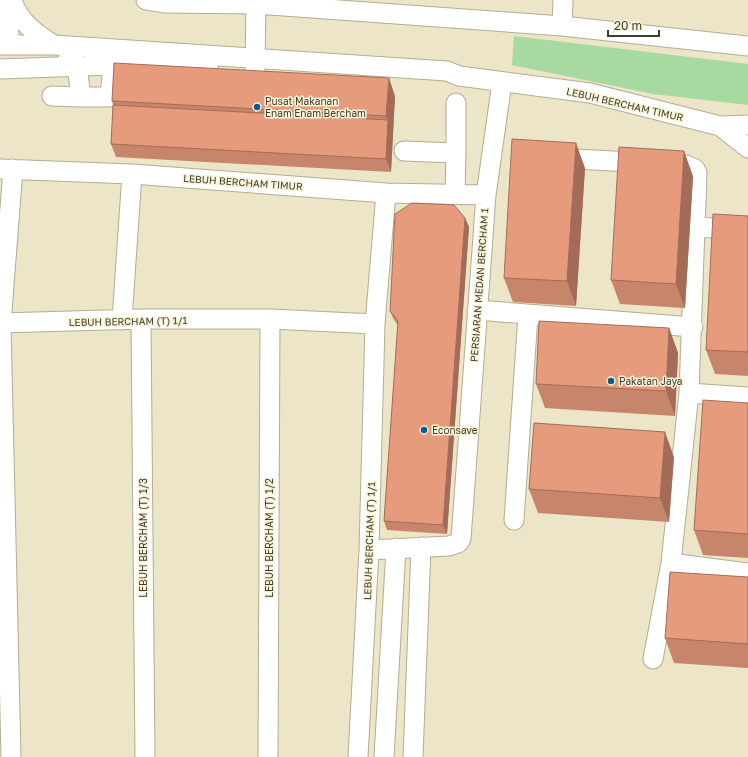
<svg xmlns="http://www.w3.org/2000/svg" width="748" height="757" font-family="'Golos Text',sans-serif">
<rect width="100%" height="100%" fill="#ece5c8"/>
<!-- green -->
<path fill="#a6daa1" d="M514,36l234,28v41l-95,-11 -141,-29z"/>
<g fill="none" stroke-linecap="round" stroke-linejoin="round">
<!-- minor casing -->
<g stroke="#b3ad91" stroke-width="21">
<path id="minor" d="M6,0l4,45
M12,0c7,22 23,33 42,45
M146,0l18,3 92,1 306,22 186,20
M562,26l1,-26
M0,45h54l393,26 12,5 131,17 130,33 28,-1
M0,69l113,-4 95,2
M255,69l1,-69
M52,96l29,1 -4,-31 -3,-4 -7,-1
M81,97h29l3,-32
M720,126l28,22
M404,151l52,2 -1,41
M456,153v-50
M557,158l129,7 9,4 2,4 -8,220 -18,170 77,10
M0,169l132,5 254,19 100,2
M696,227l52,3
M477,310l216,17
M141,319l4,438
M122,320l10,-146
M0,323l141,-4h129l105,5 11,-131
M689,393l59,4
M514,520l14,-205
M369,550l80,-4 9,-3 3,-4 25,-344 16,-113
M653,659l18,-96
M11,757l-10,-433 12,-155
M268,757l2,-438
M358,757l11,-207 6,-226
M384,757l12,-209
M413,757l8,-210"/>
</g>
<!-- minor -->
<use href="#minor" stroke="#fff" stroke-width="19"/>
</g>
<!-- wall -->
<path fill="#c7856c" d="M395,96l-4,76 -275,-15 -5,-13 2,-39 -1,-4z
M585,168l-9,138 -63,-4 -9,-24z
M693,176l-8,132 -65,-4 -9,-24z
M748,216v160l-33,-2 -9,-24z
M465,218l4,9 -22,307 -60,-4 -3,-9 14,-196 -4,-5 -4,-9z
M669,328l9,25 -3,63 -130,-8 -9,-24z
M748,403v155l-45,-3 -9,-25z
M674,457l-5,65 -131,-9 -9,-24z
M748,577v91l-74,-5 -9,-25z"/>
<!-- shaded-wall -->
<path fill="#a26c58" d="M389,78l6,18 -4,76 -5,-13 2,-39 -2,-4z
M576,143l9,25 -9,138 -9,-25z
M684,151l9,25 -8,132 -9,-24z
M465,218l4,9 -22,307 -4,-9z
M669,328l9,25 -3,63 -9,-25z
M665,432l9,25 -5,65 -9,-24z"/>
<!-- building -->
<path fill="#e79b7d" stroke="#a26c58" d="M114,63l275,15 -3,38 -274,-15z
M113,105l275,15 -2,39 -275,-15z
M512,139l64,4 -9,138 -63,-3z
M619,147l65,4 -8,133 -65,-4z
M412,203l42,2 11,13 -22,307 -59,-4 14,-200 -8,-10 5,-97z
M713,214l35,2v136l-42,-2z
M539,321l130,7 -3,63 -130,-7z
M703,400l45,3v131l-54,-4z
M534,423l131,9 -5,66 -131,-9z
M670,572l78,5v67l-83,-6z"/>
<!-- markers -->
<g fill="#075d8f" stroke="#f9f3d5" stroke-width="1.5">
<circle cx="257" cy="107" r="4"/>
<circle cx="611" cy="381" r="4"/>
<circle cx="424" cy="430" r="4"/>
</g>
<g text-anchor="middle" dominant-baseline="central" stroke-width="3" stroke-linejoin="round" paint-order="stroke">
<!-- poi labels -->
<g font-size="10" fill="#3f3c30" stroke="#f9f3d5" text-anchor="start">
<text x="265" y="101">Pusat Makanan<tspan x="265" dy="12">Enam Enam Bercham</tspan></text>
<text x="619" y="381">Pakatan Jaya</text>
<text x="432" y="430">Econsave</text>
</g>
<!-- street labels -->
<g font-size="10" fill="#3f3c30" stroke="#f9f3d5">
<text transform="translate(625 104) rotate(13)">LEBUH BERCHAM TIMUR</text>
<text transform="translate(243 182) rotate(4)">LEBUH BERCHAM TIMUR</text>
<text transform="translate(479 285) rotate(-86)">PERSIARAN MEDAN BERCHAM 1</text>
<text transform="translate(128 321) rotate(-1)">LEBUH BERCHAM (T) 1/1</text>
<text transform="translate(143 538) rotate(-90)">LEBUH BERCHAM (T) 1/3</text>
<text transform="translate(269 538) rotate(-90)">LEBUH BERCHAM (T) 1/2</text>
<text transform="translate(369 541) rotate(-88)">LEBUH BERCHAM (T) 1/1</text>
</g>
</g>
<!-- scale -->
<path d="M608 30v6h51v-6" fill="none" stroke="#3f3c30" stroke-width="2"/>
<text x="614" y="30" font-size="12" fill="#3f3c30" stroke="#f9f3d5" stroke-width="3" paint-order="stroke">20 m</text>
</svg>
